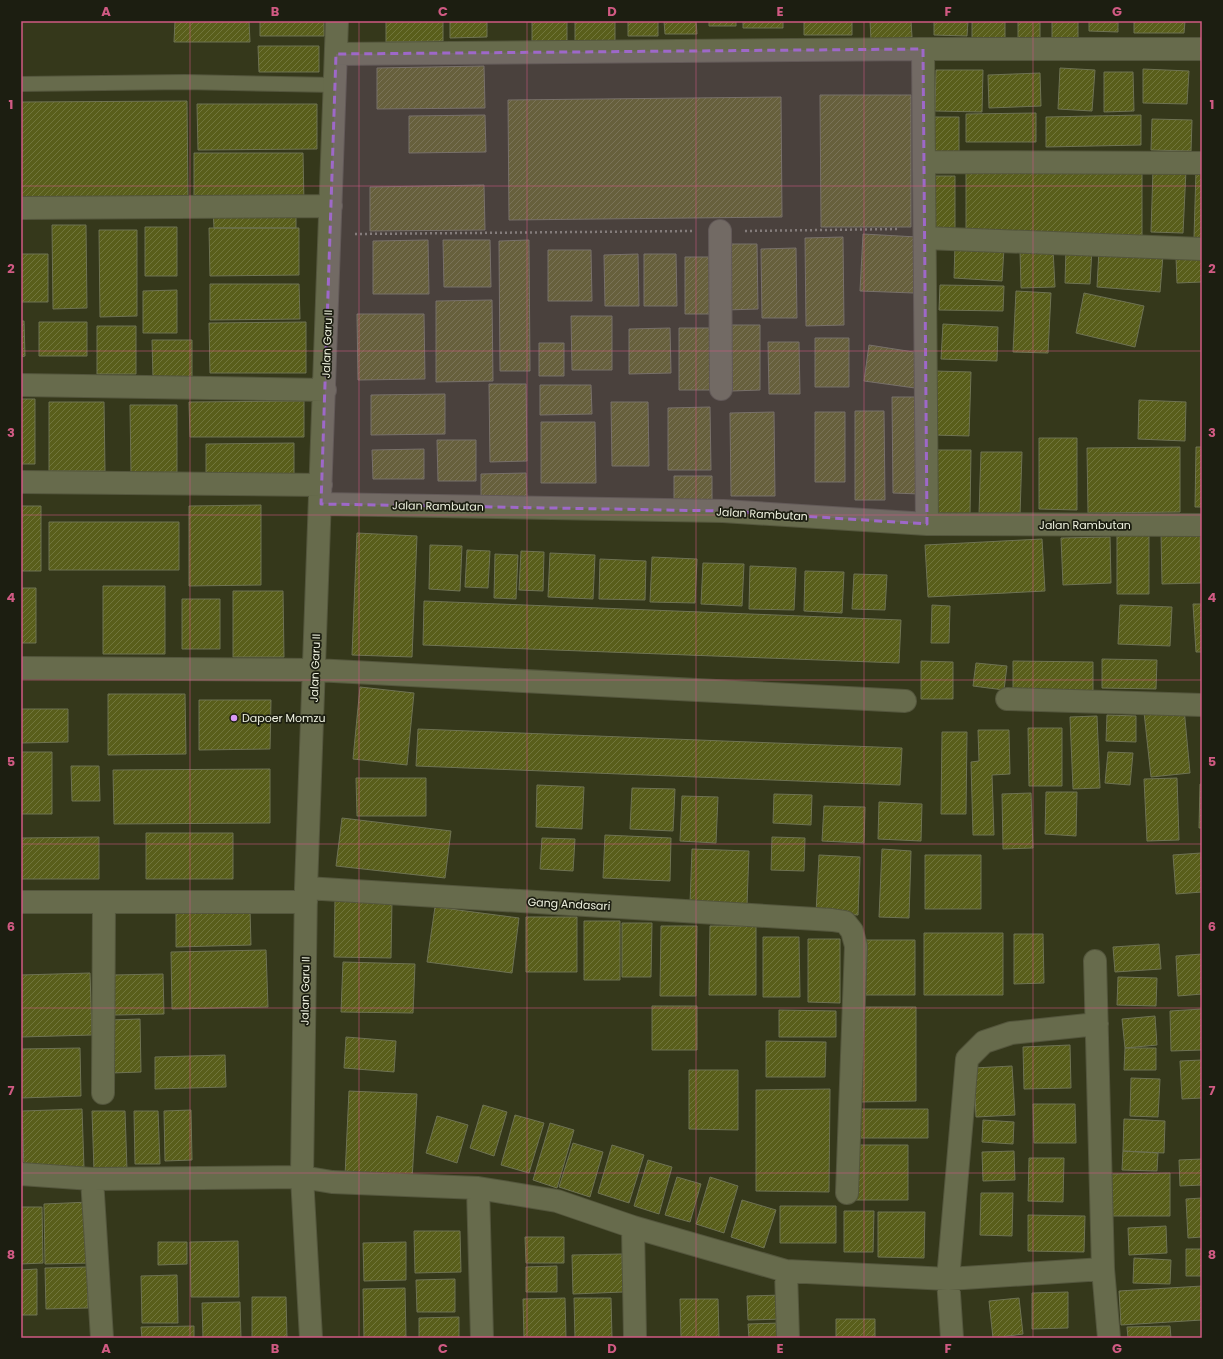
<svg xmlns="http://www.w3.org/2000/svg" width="1223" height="1359" font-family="Poppins,sans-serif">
<defs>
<pattern id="building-hatch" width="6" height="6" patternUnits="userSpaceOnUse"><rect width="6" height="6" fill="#595e1b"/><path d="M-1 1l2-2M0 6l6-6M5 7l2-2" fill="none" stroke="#71763c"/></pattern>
</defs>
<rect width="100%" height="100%" fill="#35381b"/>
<!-- building -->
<path fill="url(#building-hatch)" stroke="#6e7253" d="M175,21h74l1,21h-76z
M260,21h64v15h-64z
M386,21h57v20l-57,1z
M450,21h37v16l-37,1z
M532,21h35v20h-35z
M575,21h40v23l-40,1z
M628,21h30v15h-30z
M664,21h32l1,13h-32z
M709,21h27v5h-27z
M743,21h40v7h-40z
M804,21h48v14h-48z
M870,21h41l1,16 -41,3z
M934,21h34l-1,15 -33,-1z
M972,21h33v21h-33z
M1018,21h22v22h-22z
M1052,21h26v20l-26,-1z
M1089,21h29v11l-29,-1z
M1134,21h51l-1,12h-50z
M258,46h61v26h-60z
M484,66l1,42 -108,1v-41z
M1060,68l35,2 -3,41 -34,-2z
M1143,69l46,2 -2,33 -44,-1z
M936,70h47l-1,42 -47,-1z
M1104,72h29l1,39 -30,1z
M1040,73l1,33 -52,2 -1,-33z
M820,95h91v132h-90z
M781,97l1,120 -273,3 -1,-120z
M187,101l1,99h-167v-98z
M197,104h120v45l-119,1z
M1036,113v29h-70v-28z
M485,115l1,37 -77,1v-37z
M1141,115v30l-95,2v-30z
M929,117h30v39h-30z
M1152,119l40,1 -1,31 -40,-1z
M194,153h109l1,51h-110z
M1153,169l33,1 -3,63 -32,-1z
M1196,170l6,1v67h-8z
M966,172h176v65h-176z
M932,176h23v53h-24z
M484,185l1,45 -115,1v-44z
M213,208h83v20h-82z
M52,225h34l1,83 -34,1z
M145,227h32v49h-32z
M209,228h90v47l-89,1z
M99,230h38v86l-37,1z
M863,234l54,3 -3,56 -54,-2z
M843,237l1,88 -38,1 -1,-88z
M428,240l1,54h-56v-53z
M443,240h47l1,47h-47z
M529,240l1,131h-30l-1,-130z
M726,244h31l1,65 -32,1z
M955,245l49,3 -2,33 -48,-3z
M796,248l1,70h-35l-1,-69z
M1053,249l2,38 -34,1 -1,-38z
M1066,249h26l-2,35 -25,-1z
M548,250h43l1,51h-44z
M1099,250l64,5 -3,37 -63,-5z
M21,254h27v48h-27z
M638,254l1,52h-34l-1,-51z
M644,254h32l1,52h-33z
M685,257h24l1,57h-25z
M1176,257h26v25l-25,1z
M210,284h89l1,35 -90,1z
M940,285l64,1 -1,25 -64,-1z
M177,290v43h-34v-42z
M1016,291l35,2 -3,60 -35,-1z
M1084,293l60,13 -9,41 -59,-14z
M492,300l1,81 -57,1v-81z
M357,314h67l1,65 -67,1z
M571,316h41v54h-40z
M21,321h3l1,35 -4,1z
M39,322h48v34h-48z
M306,322v51h-96l-1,-50z
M943,324l55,3 -1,34 -56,-2z
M731,325h29v65l-28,1z
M97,326h39v48h-39z
M670,328l1,45 -42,1v-45z
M679,328h31l1,62h-32z
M815,338h34v49h-34z
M152,340h40v37l-39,1z
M768,342h31l1,52h-31z
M539,343h25v33h-25z
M869,345l51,8 -5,35 -51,-7z
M935,371l36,1 -2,64 -35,-1z
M489,384h37l1,77 -37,1z
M540,385h51l1,29 -52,1z
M445,394v40l-74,1v-40z
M892,397h27l1,97 -27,-1z
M21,399h14v65h-14z
M1139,400l47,2 -1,39 -47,-2z
M304,401v36h-114l-1,-35z
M49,402h55l1,69h-56z
M611,402h37l1,64h-37z
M130,405h47v67l-46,1z
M710,407l1,63h-43v-62z
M855,411h29l1,89h-30z
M774,412l1,84h-44l-1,-83z
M815,412h30v70h-30z
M541,422h54l1,61h-55z
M1039,438h38v72l-38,-1z
M437,440h39v41h-38z
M294,443v33l-88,1v-33z
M1180,447v65l-92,1 -1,-65z
M1196,447h6v60h-7z
M424,449v30h-51l-1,-29z
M937,450h34l-1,64 -34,-1z
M981,452h41l-2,63 -41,-1z
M526,473l1,26h-46v-25z
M674,476h38v27h-38z
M261,505v80l-72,1v-80z
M21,506h20v65h-20z
M49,522h130v48h-130z
M1117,528h32v66h-32z
M1200,532l1,51 -39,1 -1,-51z
M357,533l60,3 -5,121 -60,-2z
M1110,537l1,46 -48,2 -2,-47z
M1042,539l3,52 -117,6 -3,-52z
M430,545l32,1 -2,45 -31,-2z
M467,550l23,1 -2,37 -23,-1z
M521,551l23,1 -1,39 -24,-1z
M550,553l45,2 -2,44 -45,-2z
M495,554l23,1 -2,44 -22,-1z
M652,557l45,2 -2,44 -45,-1z
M600,559l46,2 -1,39 -46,-1z
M703,563l41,1 -2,42 -41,-2z
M750,566l46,2 -2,42 -45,-1z
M805,571l39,1 -2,41 -38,-2z
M854,574l33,1 -2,35 -33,-1z
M103,586h62v68h-62z
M21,588h15v55h-15z
M233,591h50l1,66h-51z
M182,599h38v50h-38z
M424,601l477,19 -2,43 -476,-18z
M1193,604h9v48h-6z
M932,605l18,1 -1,37h-18z
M1120,605l52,2 -2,39 -52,-2z
M1102,659l55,1 -1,29 -54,-1z
M921,661l32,1v37h-32z
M1013,661l80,1v29h-80z
M976,663l31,3 -3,24 -31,-4z
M360,687l54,6 -7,72 -54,-6z
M108,694h77l1,60 -78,1z
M199,700h72l-1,49 -71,1z
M1184,708l6,65 -39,4 -7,-65z
M21,709h47v33l-47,1z
M1107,715l29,1v26l-30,-1z
M1097,716l3,72 -27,1 -3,-72z
M1028,728h34v58h-33z
M418,729l484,19 -2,37 -484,-19z
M978,730h31l1,44 -18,1 2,60h-21l-2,-73 8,-1z
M942,732h25l-1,82h-25z
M21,752h31v62h-31z
M1108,752l25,1 -3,32 -25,-2z
M71,766h28l1,35h-28z
M270,769v54l-156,1 -1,-54z
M356,778h70v38h-69z
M1177,778l2,62 -32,1 -3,-62z
M1200,784h2v44h-3z
M537,785l47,2 -2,42 -46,-2z
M632,788l43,1 -2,42 -43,-2z
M1046,792h31l-1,44 -31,-2z
M1031,793l2,55 -30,1 -1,-55z
M774,794l38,1 -1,30 -38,-2z
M682,796l36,1 -2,46 -36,-2z
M879,802l43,2 -1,37 -43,-2z
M824,806l41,1 -1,36 -42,-2z
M342,818l109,13 -6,47 -109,-12z
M146,833h87v46h-87z
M605,835l66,3 -1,43 -67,-3z
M99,837v42h-78v-41z
M772,837l33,1 -1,33 -33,-1z
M542,838l33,1 -2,32 -33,-2z
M692,849l57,2 -2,54 -57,-1z
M882,849l29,2 -2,67 -30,-1z
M1201,853l1,39 -26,2 -3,-39z
M819,855l41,2 -2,58 -42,-2z
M925,855h56v54h-56z
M335,900h57l-1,58 -57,-1z
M435,907l84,11 -7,55 -85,-11z
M250,910l1,35 -75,2v-35z
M526,917h51v55h-51z
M584,921h36v59h-36z
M622,923h30l-1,54h-29z
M661,926h36l-1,70h-36z
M710,926h46v69h-47z
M924,933h79v62h-79z
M1014,934h29l1,49 -30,1z
M763,937h36l1,60h-37z
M808,939h32v64l-32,-1z
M863,940h52v55h-53z
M1159,944l2,25 -46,3 -2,-25z
M266,950l2,57 -96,2 -1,-57z
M1202,954v40l-24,2 -2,-40z
M343,962l72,2 -2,49 -72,-1z
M90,973l2,62 -71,2v-62z
M163,974l1,40 -49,1 -2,-40z
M1118,977l39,1 -1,28 -39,-1z
M652,1006h45v44h-45z
M860,1007h56v94l-56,1z
M1202,1009v41l-31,1 -1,-40z
M779,1010l57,1v26h-57z
M1155,1016l2,29 -32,3 -3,-29z
M140,1019l1,53 -30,1 -1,-53z
M346,1037l50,4 -2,31 -50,-4z
M766,1041l60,1 -1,35h-59z
M1070,1045l1,43 -47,1 -1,-42z
M80,1048l1,48 -60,2v-49z
M1125,1048h31v22h-32z
M225,1055l1,32 -71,2v-32z
M1202,1060v38l-20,1 -2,-38z
M1012,1066l3,49 -39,2 -2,-49z
M689,1070h49v60l-49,-1z
M1131,1078l29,1 -2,38 -28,-1z
M830,1089l-1,103 -73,-1v-101z
M349,1091l68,3 -5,86 -67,-4z
M1033,1104h42l1,39h-42z
M483,1105l24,7 -13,44 -24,-8z
M82,1109l2,59 -60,1 -2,-58z
M858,1109h70v29h-70z
M191,1110l1,50 -27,1 -1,-50z
M92,1111h33l2,59 -33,1z
M134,1111h24l2,53h-25z
M515,1115l29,8 -15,50 -28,-8z
M437,1116l31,9 -11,38 -31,-10z
M1124,1119l41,2 -1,32 -41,-2z
M983,1120l31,2 -1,22 -31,-2z
M550,1123l24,7 -17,58 -24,-8z
M573,1143l30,9 -13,45 -31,-10z
M612,1145l32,10 -15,48 -31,-10z
M856,1145h52v55h-52z
M1014,1151l1,29 -32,1 -1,-29z
M1123,1151l35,2 -1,18 -35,-1z
M1029,1158h35l-1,44 -35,-1z
M1202,1159v26l-22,1 -1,-26z
M648,1160l24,7 -13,47 -25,-8z
M1170,1173v43h-58l-1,-42z
M677,1177l24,7 -11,38 -25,-7z
M710,1177l28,9 -14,47 -28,-9z
M981,1193h32l-1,43 -32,-1z
M1202,1198v39l-14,1 -2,-39z
M742,1200l34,10 -12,38 -33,-11z
M90,1202l1,61 -46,1 -1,-60z
M780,1206h56v37h-56z
M21,1207h21l1,56 -22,1z
M844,1211h30l-1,41h-29z
M878,1212h47l-1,46 -46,-1z
M1028,1215l57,1 -1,36 -56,-1z
M1166,1226l1,27 -38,2 -1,-27z
M414,1231h46l1,41 -46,1z
M525,1237h39v26h-38z
M238,1241l1,56h-48l-1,-55z
M158,1242h29v22l-29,1z
M406,1242v38l-42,1 -1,-38z
M1186,1249h16v27h-16z
M622,1254l1,38 -50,2 -1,-39z
M1134,1258l37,2 -1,24 -37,-1z
M557,1266v26h-31v-25z
M87,1267l1,41 -42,1 -1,-41z
M37,1269v46h-16v-45z
M177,1275l1,48h-36l-1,-47z
M455,1279v33h-38l-1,-32z
M1202,1286v34l-81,5 -2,-34z
M405,1288l1,50h-42l-1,-49z
M1068,1292v36l-36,1v-36z
M784,1295l1,24 -37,1 -1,-24z
M252,1297h34l1,41h-35z
M565,1298l1,40h-42l-1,-39z
M574,1298h37l1,40h-37z
M1019,1298l4,36 -30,4 -4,-37z
M680,1299h38l1,39h-38z
M240,1302l1,36h-38l-1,-35z
M459,1317v21h-40v-20z
M836,1319h39v19h-39z
M781,1323l1,15h-33l-1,-14z
M194,1326v12h-52l-1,-11z
M1170,1326l1,12h-43l-1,-11z"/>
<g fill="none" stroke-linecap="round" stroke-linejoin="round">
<!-- lane casing -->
<g stroke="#54563d" stroke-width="16">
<path id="lane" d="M21,84l164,-2 150,3"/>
</g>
<!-- street casing -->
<g stroke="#54563d" stroke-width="24">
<path id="street" d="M923,49l4,475
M336,54l587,-5h279
M925,162l277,1
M21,208l310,-2
M720,231l1,158
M925,238l277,11
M21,385l304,5
M21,482l300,3
M321,504l402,7 204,13 275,1
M21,668l294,2 590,31
M1007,699l195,6
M306,888l526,32 13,2 7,9 4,15 -9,247
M21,902h285
M1095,961l8,308 6,69
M103,1093l1,-190
M21,1174l71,5 210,-2 30,5 146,6 79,13 76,26 153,44 162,8 155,-10
M92,1179l10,159
M478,1188l4,150
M633,1227l2,111
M786,1271l2,67
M311,1338l-9,-161 4,-289 31,-867
M952,1338l-4,-59 19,-220 17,-17 27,-9 86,-9"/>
</g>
<!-- path -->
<path stroke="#7e8168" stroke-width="2.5" stroke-dasharray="2 3" stroke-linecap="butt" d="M745,231l155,-2
M355,234l339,-3"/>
<!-- lane -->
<use href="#lane" stroke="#676b4c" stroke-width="14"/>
<!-- street -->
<use href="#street" stroke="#676b4c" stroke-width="22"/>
</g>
<!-- marked area -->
<path fill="#9e68c9" fill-opacity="0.2" stroke="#9e68c9" stroke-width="3" stroke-dasharray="8 5" stroke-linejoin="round" d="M923,49l4,475 -204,-13 -402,-7 15,-450z"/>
<!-- grid -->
<path fill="none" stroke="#d05a83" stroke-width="1" stroke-opacity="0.55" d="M190,21v1317M359,21v1317M527,21v1317M696,21v1317M864,21v1317M1033,21v1317M21,186h1181M21,351h1181M21,515h1181M21,680h1181M21,844h1181M21,1008h1181M21,1173h1181"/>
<!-- markers -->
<circle fill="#da9af6" stroke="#1c1e11" stroke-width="1.5" cx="234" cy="718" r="4"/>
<g text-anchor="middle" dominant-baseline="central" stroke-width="3.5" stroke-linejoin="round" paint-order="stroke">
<!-- street labels -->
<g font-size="11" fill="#f0f3e1" stroke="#1c1e11">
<text transform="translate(327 344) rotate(-88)">Jalan Garu II</text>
<text transform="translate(438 506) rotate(1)">Jalan Rambutan</text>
<text transform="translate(762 514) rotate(3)">Jalan Rambutan</text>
<text x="1085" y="525">Jalan Rambutan</text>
<text transform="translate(315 668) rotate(-88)">Jalan Garu II</text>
<text transform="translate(569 904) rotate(3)">Gang Andasari</text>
<text transform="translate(305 991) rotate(-89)">Jalan Garu II</text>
</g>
<!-- poi labels -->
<g font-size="11" fill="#f0f3e1" stroke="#1c1e11" text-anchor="start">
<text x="242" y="718">Dapoer Momzu</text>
</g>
</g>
<!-- border -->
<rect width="1223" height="1359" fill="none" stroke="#1c1e11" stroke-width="44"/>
<rect x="22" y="22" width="1179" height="1315" fill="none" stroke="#d05a83" stroke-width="1.5"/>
<g font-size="13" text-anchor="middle" font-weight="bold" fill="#d05a83">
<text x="106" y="16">A</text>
<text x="275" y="16">B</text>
<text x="443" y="16">C</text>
<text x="612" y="16">D</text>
<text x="780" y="16">E</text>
<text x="948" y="16">F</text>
<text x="1117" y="16">G</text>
<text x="11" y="109">1</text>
<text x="1212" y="109">1</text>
<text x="11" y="273">2</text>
<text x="1212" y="273">2</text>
<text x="11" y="437">3</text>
<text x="1212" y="437">3</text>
<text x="11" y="602">4</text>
<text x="1212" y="602">4</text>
<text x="11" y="766">5</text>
<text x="1212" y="766">5</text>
<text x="11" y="931">6</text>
<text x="1212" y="931">6</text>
<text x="11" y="1095">7</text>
<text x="1212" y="1095">7</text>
<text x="11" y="1259">8</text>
<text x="1212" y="1259">8</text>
<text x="106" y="1353">A</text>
<text x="275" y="1353">B</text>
<text x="443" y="1353">C</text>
<text x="612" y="1353">D</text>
<text x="780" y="1353">E</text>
<text x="948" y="1353">F</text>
<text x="1117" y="1353">G</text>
</g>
</svg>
